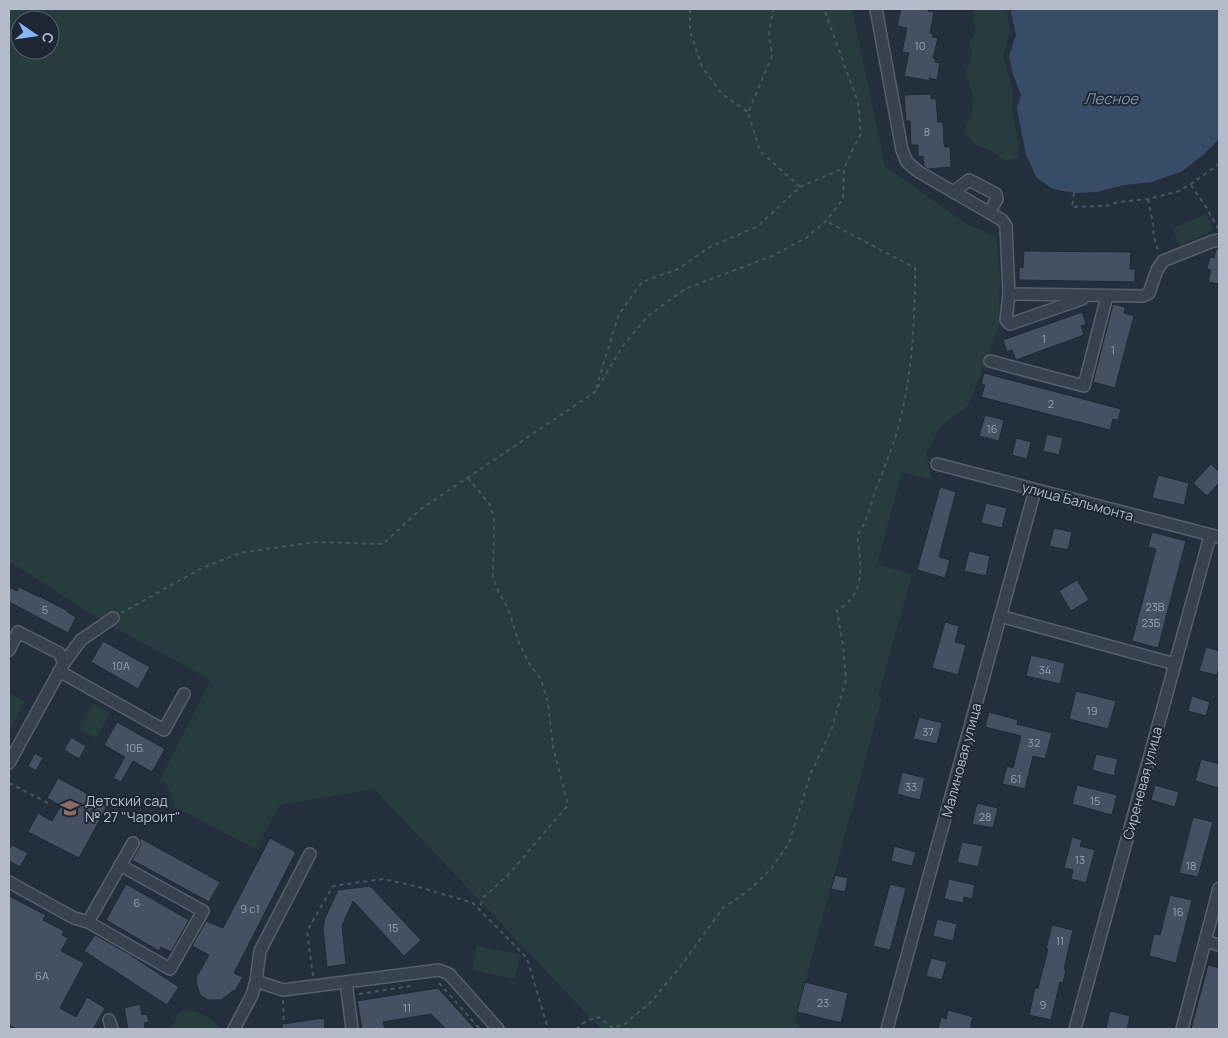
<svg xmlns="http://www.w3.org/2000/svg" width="1228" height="1038" font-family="Manrope,sans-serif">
<rect width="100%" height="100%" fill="#242f3e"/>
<!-- green -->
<path fill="#263c3f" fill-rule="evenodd" d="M9,9h843l33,157 80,57 31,14 4,39 -1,51 -31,79 -27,20 -15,27 6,27 -30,-8 -25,92 35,11 -34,121 4,2 -88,325 5,1 -1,5h-197l-227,-240 -94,16 -25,44 -80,-42 -8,-22 -7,-5 51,-100 -112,-61 -90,-58zM20,20h30v30h-30z
M974,9h33l3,24 -7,21 10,39 -1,16 7,39 -1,10 -13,3 -12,-9 -20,-9 -9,-13 8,-17 1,-19 -8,-21 7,-18 -3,-12 7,-11 -3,-14z
M1206,214l7,16 -32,15h-2l-6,-15v-2z
M11,694l14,8 -15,27 -1,-1v-30z
M93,704l17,9 -14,25 -17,-9z
M477,946l43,8 -5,25 -43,-9z
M186,1010c10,0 30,10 34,19h-50l10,-17z"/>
<!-- water -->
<path fill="#394c67" d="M1013,9h206v130l-16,16 -22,17 -30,10 -27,3 -27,7 -23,1 -21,-4 -16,-11 -11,-23 -9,-46 4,-14 -8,-21 -4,-18 7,-21 -5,-23z"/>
<!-- building -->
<path fill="#455162" stroke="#1f2835" d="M901,9h27v2l6,1 -4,21 3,1 -1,3 6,1 -5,20h2v4l5,1 -3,17 -8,-2 1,3 -26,-5 5,-23 -7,-1 5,-24 -10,-2z
M931,94v5h5l2,23h5l1,21 1,4h5l1,20 -23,2 -4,-3 -1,-10 -5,1v-12h-7l-1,-24h-4l-2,-26z
M1216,249h3v35l-11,-2 3,-12 -4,-1 3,-12 4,1z
M1024,251l107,1 -1,17h5v13l-116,-2v-13l4,1z
M1113,304l12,3 -1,6 10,3 -19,72 -22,-6z
M1082,312l4,12 -5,2 3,9 -68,25 -4,-10 -5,2 -4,-12z
M984,373l137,36 -3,11 -5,-1 -3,11 -129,-33 4,-12 -4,-1z
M985,415l19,5 -5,21 -20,-5z
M1047,434l16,4 -4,17 -16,-4z
M1016,438l15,4 -4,17 -15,-4z
M1211,464l8,8v11l-12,13 -14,-13z
M1158,475l31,8 -5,22 -32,-7z
M940,487l16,5 -17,65 11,3 -5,18 -28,-8z
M986,503l21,5 -5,20 -21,-5z
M1054,528l18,4 -4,18 -19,-4z
M1152,532l34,9 -28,107 -26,-7 24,-92 -8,-2z
M969,551l21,5 -4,20 -22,-5z
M1077,580l12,20 -18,11 -12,-20z
M9,587l8,4 2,-4 20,10v-1l29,15 -1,1 9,5 -8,16 -59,-31z
M945,622l14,4 -4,16 11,3 -8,30 -26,-7z
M103,641l47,26 -12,22 -47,-27z
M1206,647l13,4v15l-2,9 -18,-4z
M1031,655l34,8 -5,21 -34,-8z
M1076,691l40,10 -8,28 -39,-10z
M1192,696l18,6 -4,14 -18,-5z
M989,712l29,8 -1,4 35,9 -7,26 -12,-3 -8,33 -23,-5 5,-18 6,2 8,-32 -36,-9z
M919,717l23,6 -5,21 -24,-5z
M117,722l48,27 -13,23 -19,-11 -12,21 -8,-4 12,-21 -21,-12z
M71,737l15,9 -7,13 -15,-9z
M35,753l8,5 -7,13 -8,-5z
M1096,754l22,5 -4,17 -22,-6z
M1201,759l18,5v24l-24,-7z
M902,772l23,6 -5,22 -23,-6z
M58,778l50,27 -29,53 -51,-26 10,-19 14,8 9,-15 -14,-8z
M1077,785l40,10 -5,20 -40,-11z
M1155,785l24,7 -4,15 -24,-7z
M977,803l21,5 -5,20 -21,-4z
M1193,817l20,5 -15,55 -19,-4z
M1072,837l10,3 -2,6 15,4 -9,33 -15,-4 2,-9 -9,-2z
M140,838l80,44 -11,20 -77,-42 8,-14z
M270,838l26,14 -62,121 9,4 -8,14 -1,-1 -13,10h-13l-8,-5 -4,-13 1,-6 12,-21 -17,-9 14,-25 17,7z
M962,842l21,4 -5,21 -21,-5z
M12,845l16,8 -8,14 -11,-6v-11z
M894,846l22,6 -4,14 -21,-5z
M835,875l13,3 -3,14 -14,-3z
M949,879l26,6 -3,14 -8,-2 -1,6 -19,-4z
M126,884l63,36 -18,32 -10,-5 -2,4 -53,-31z
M890,884l16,4 -16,62 -17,-4z
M370,886l51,54 -17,16 -51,-55 -11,25 4,38 -19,3 -4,-39 2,-10 13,-28z
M1170,895l22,5 -16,63 -27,-7 5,-22 6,1z
M9,896l37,19 -3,5 21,11 -2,4 6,3 -7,13 23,12 -24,45 16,9 11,-20 18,11 -12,21h-76l-8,-4z
M937,919l20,5 -4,17 -20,-5z
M1052,925l21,5 -9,39h2l-3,14 -3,-1 -9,38 -22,-5 6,-27h3l10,-39h-2z
M95,935l34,19 50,33 -12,18 -83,-54z
M931,958l16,4 -5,18 -16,-4z
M1208,965l11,3v61h-28z
M805,982l43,11 -7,30 -44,-11z
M438,988l37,41h-29l-15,-15 -48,8 2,7h-23l-5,-28z
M140,1004l2,11 5,-1 2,8 -5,1 1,6h-17l-4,-21z
M948,1010l25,7 -3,12h-32l3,-12 5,2z
M1110,1011l20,5 -3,13h-21z
M324,1018l1,11h-41l-1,-5z"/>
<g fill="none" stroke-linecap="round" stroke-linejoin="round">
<!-- minor casing -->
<g stroke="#565f6c" stroke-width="14">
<path id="minor" d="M876,9l26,141 5,12 12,10 83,48 4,6 3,68 134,2 6,-3 8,-23 6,-9 50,-20 6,-1
M953,192l16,-12 27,14 1,5 -8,14
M1009,294l-3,26 4,4 72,-25
M990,361l94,25 23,-90
M937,464l282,73
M1000,616l175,48
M9,650l9,-18 41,21 5,10
M59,671l105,59 20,-36
M9,763l55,-100 17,-23 32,-22
M9,882l65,36 14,4 45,-79
M88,922l82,47 33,-58 -83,-46
M1205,941l14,4
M256,981l4,-30 50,-97
M346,982l6,47
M109,1020l3,9
M234,1029l18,-34 4,-14 27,9 156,-20 10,4 49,55
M887,1029l148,-539
M1075,1029l135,-493
M1182,1029l37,-141"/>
</g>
<!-- path -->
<path stroke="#44595c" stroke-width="2" stroke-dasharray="4 4" stroke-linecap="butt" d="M690,9v22l12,36 20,27 26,18
M1191,185l15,22 13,23
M800,187l44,-19
M1074,193l-2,14 34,-1 12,-4 30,-3 31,-8 12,-7 28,-20
M1148,199l6,29 -1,6 5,16
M596,388l23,-74 23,-32 36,-13 32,-22 48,-21 42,-39 -40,-36 -12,-38 24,-57 -3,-22 4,-25
M468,478l22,27 4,14 -1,58 5,14 11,20 10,32 11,22 11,14 7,24 5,44 15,58 -59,69 -25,23 -5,13
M121,613l81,-45 38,-15 74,-11 69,2 38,-35 174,-117 29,-48 24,-28 37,-27 87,-33 34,-18 20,-17 17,-22 1,-31 17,-35 -3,-31 -34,-93
M9,783l39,20
M313,976l-6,-45 26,-45 50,-7 36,8 54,16 54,55 20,68 -1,3
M439,983l41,46
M359,994l52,-8
M283,1000l1,29
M576,1029l10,-8 13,-4 14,11 12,-4 27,-23 28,-34 43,-59 25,-17 23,-22 18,-26 22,-70 20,-42 15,-51 -3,-35 -6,-35c30,-16 24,-47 20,-75 11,-13 13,-30 19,-46 7,-18 14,-36 20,-54 16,-53 19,-112 19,-167l-89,-47"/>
<!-- minor -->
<use href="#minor" stroke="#38414e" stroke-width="11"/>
</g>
<!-- icons -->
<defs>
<g id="school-bare" transform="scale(1.5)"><path d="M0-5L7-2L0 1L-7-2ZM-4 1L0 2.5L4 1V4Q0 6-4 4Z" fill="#8d6e63" stroke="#1d2633" stroke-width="2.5" paint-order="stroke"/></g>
</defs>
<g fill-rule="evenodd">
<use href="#school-bare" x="70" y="808"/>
</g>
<g text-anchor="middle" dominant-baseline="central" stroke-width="4" stroke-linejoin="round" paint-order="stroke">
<!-- number labels -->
<g font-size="11" fill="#98a1af">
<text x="920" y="45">10</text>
<text x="927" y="131">8</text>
<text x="1044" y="338">1</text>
<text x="1113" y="349">1</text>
<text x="1051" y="403">2</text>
<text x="992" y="428">16</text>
<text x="1155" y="606">23В</text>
<text x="45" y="609">5</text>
<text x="1151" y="622">23Б</text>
<text x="121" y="665">10А</text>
<text x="1045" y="669">34</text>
<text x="1092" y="710">19</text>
<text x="928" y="731">37</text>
<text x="1034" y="742">32</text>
<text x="134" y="747">10Б</text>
<text x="1016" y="778">61</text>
<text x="911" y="786">33</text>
<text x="1095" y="800">15</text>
<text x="985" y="816">28</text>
<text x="1080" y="859">13</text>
<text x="1191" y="865">18</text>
<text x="137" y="902">6</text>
<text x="250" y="908">9 с1</text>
<text x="1178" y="911">16</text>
<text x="393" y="927">15</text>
<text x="1060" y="940">11</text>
<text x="42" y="975">6А</text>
<text x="823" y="1002">23</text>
<text x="1043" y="1004">9</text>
<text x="407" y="1007">11</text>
</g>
<!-- street labels -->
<g font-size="14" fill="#b4bcc9" stroke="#1d2633">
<text transform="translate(1078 501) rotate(15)">улица Бальмонта</text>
<text transform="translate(961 760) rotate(-75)">Малиновая улица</text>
<text transform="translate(1142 783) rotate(-75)">Сиреневая улица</text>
</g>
<!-- poi labels -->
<g font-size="14" fill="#b4bcc9" stroke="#1d2633" text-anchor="start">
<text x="85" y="800">Детский сад<tspan x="85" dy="16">№ 27 "Чароит"</tspan></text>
</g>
<!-- water labels -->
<g font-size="15" font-style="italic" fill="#7c92b1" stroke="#1d2633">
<text x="1111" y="98">Лесное</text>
</g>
</g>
<!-- border -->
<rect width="1228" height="1038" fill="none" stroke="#b4bcc9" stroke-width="20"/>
<!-- north arrow -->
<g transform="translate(35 35) rotate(103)"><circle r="24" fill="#1d2633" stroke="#59626f"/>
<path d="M0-4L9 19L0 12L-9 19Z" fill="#8ab4f8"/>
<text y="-8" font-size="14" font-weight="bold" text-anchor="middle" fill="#b4bcc9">С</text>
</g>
</svg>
